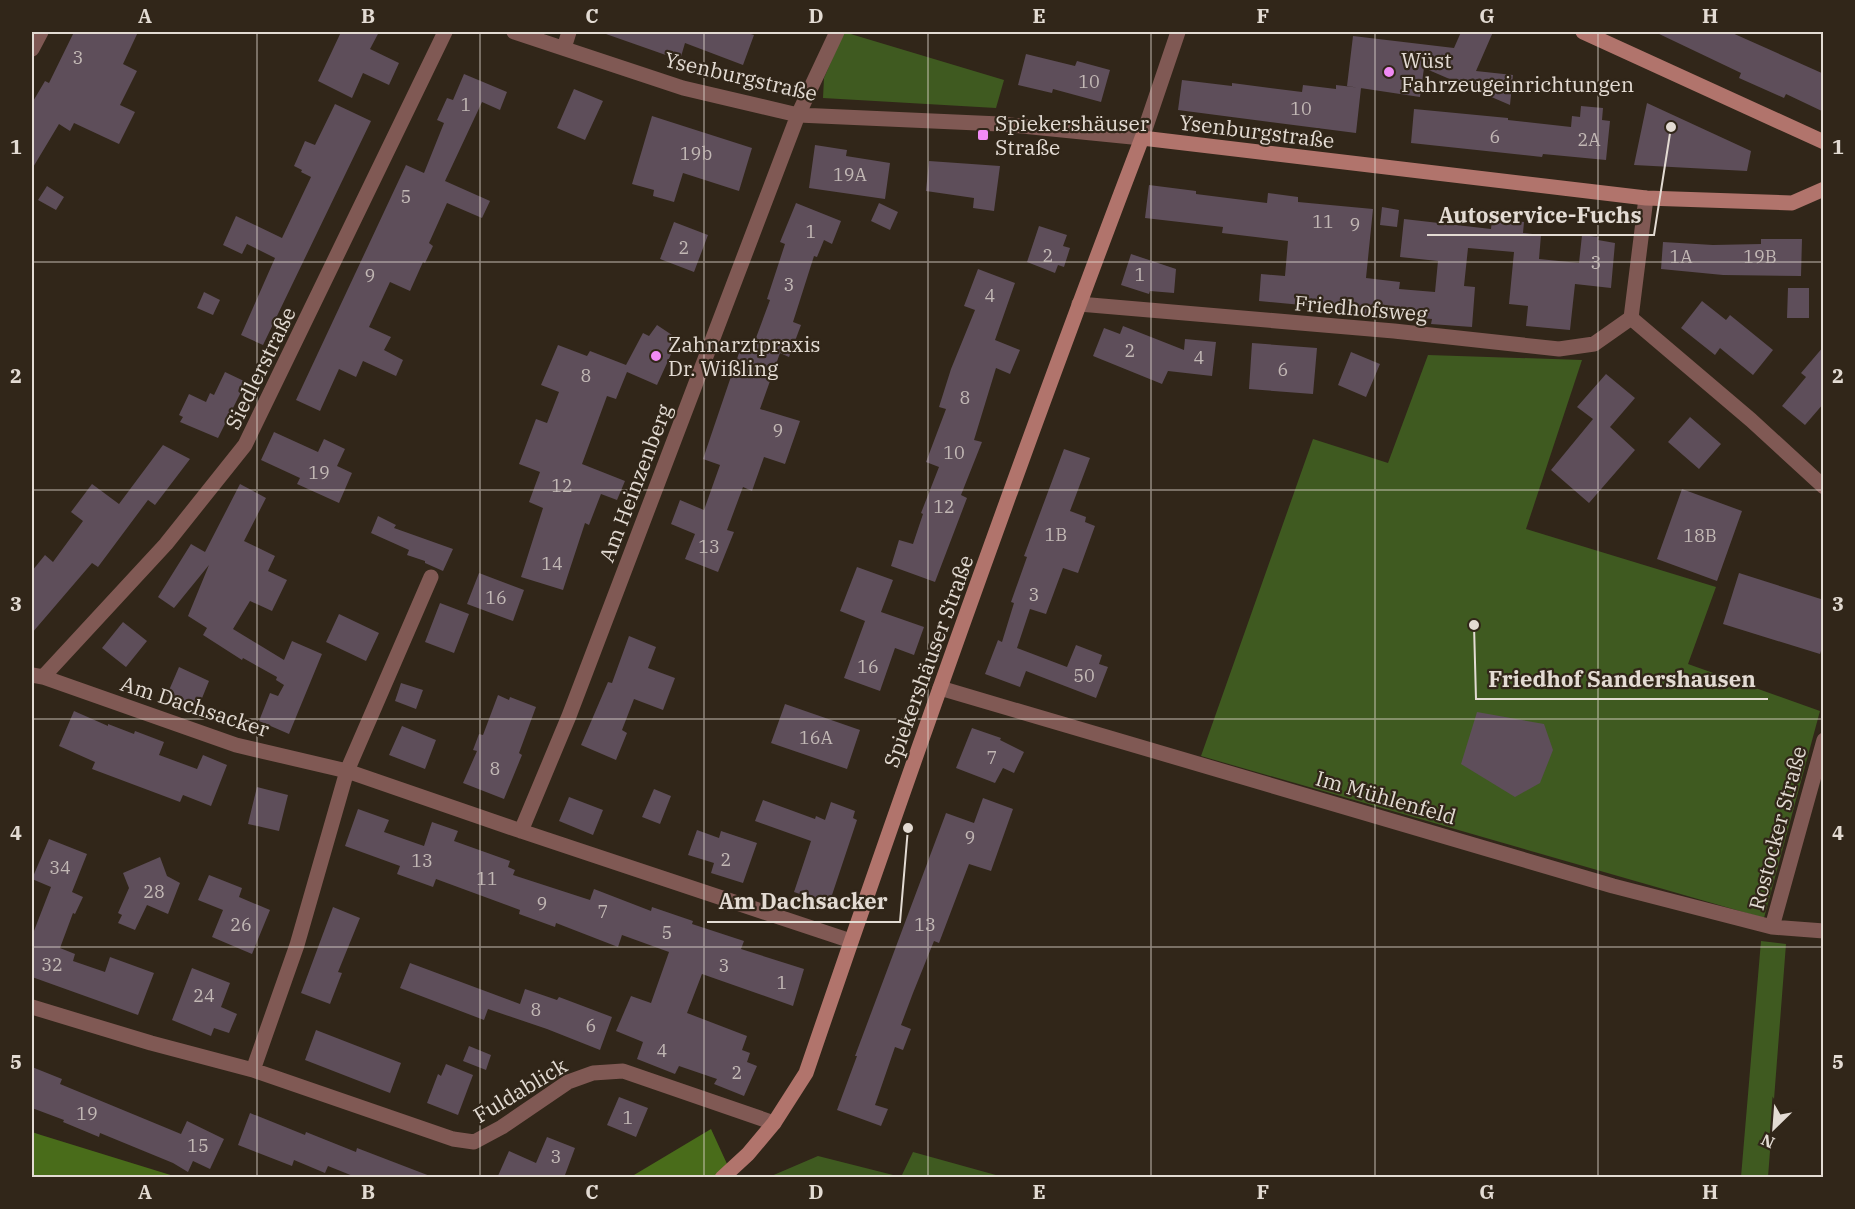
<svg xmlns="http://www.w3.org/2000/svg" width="1855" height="1209" font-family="'IBM Plex Serif',serif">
<rect width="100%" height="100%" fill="#312619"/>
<!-- green -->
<path fill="#3f5a20" d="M844,32l160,48 -8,28 -173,-10 1,-20z
M1428,355l154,5 -56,169 190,58 -28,77 132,47 -56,207 -563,-162 112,-317 75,24z
M1761,941l25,3 -18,233h-27z
M913,1152l90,25h-234l49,-21 83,21z"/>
<!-- forest -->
<path fill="#496c1a" d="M711,1129l22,48 -104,1z
M32,1132l9,3 136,42h-145z"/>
<!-- building -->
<path fill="#5e4e5a" d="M74,32h64l-15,32 14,7 -17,34 15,7 -16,32 -45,-21 -4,8 -11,-7 -27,45v-66l13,-22 4,2z
M341,32h38l-9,17 29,14 -10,22 -26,-12 -11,25 -34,-17z
M606,32h138l10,3 -11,30 -58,-22 -5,17 -74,-26z
M1461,32h32l-17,39 37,4 -3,30 -86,-37 -4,29 -73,-11 6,-50 101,12z
M1655,32h75l94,42v38l-38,-18 -2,4 -45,-20 2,-5z
M1026,54l49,12 2,-5 33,9 -9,32 -48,-13 -1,4 -34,-8z
M464,74l43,18 -7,18 -18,-8 -37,79 45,20 -8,17 -35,-15 -18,40 4,3 -8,17 -2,-1 -13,29 -20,-9 -21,45 22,10 -7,13 19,10 -7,16 -33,-15 -7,16 -17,-8 -19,42 -24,-11 110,-235 18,8 20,-50 -7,-3 10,-22 6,2z
M1182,80l50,6v-3l70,9 1,-7 33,4v-4l25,3 -5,45 -178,-23z
M574,89l29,12 -18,39 -28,-12z
M1647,103l104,48 -4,20 -113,-6z
M335,104l36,17 -108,224 -22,-10 34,-77 -28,-14 -5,10 -19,-9 13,-29 46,22 29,-61 -10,-5 1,-2 -8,-4 11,-25 10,4z
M1581,106l22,2 -1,12 8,1 -4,39 -63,-6 -1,3 -131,-14 3,-34 94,9v2l63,7 1,-11 8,1z
M652,116l100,32 -13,43 -56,-18 -9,29 -21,-6 1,-6 -22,-6z
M815,145l32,5 -1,6 44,7 -5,36 -76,-11z
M929,161l71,5 -6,45 -21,-3 1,-10 -48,-7z
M1149,185l47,6v3l71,9 1,-10 30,4v5l75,7 -7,69 34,4 -1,7 36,3 3,-31 -38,-4 4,-38 87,10 1,-10 32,3 -1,11 18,2 -2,24 40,4 3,-28 17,2 -1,3 17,3 -4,45 -36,-4 -5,46 -44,-4 2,-20 -19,-2 5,-52 -46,-4 -4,38 11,1 -3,40 -41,-3 1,-5 -35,-3 -1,3 -41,-4v-5l-96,-9 2,-27 24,2 3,-35 -66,-8 1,-6 -78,-9z
M47,186l17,11 -8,13 -18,-10z
M796,203l45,18 -9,23 -8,-4 -7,17 -3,-1 -21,66 8,3 -12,32 -9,-4 -20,56 40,12 -15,43 -21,-7 -12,34 -9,-4 -16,43 7,2 -16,40 -33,-13 10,-25 -24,-10 9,-24 24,10 16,-45 -17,-6 37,-109 10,4 20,-54 -3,-1 18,-55 -5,-2z
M879,203l19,9 -8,18 -19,-9z
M1382,207l17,3 -2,17 -17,-2z
M674,222l34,13 -14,37 -34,-13z
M1039,226l28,9 -4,11 7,2 -6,19 -6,-2 -3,8 -28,-11z
M1761,239h41l-1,37 -78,-1 -62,-6 2,-27 50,3 48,-1z
M1131,254l45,15 -2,24 -24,-2 -1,3 -28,-9z
M978,269l37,14 -20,57 25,10 -10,24 -14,-6 -22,72 8,2 -21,53 6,3 -32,84 -44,-16 8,-26 14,4 10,-30 -2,-1 18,-46 -13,-5 20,-53 -7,-2 12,-38 24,-59 -11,-4z
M1788,288h21v30h-22z
M204,292l16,8 -7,15 -16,-7z
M1702,301l24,19 4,-5 43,35 -20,25 -33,-27 -5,7 -34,-27z
M657,325l21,14 -21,46 -30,-13 -11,27 -9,-3 -25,68 43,17 -8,19 -16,-6 -12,31 -4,-2 -22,67 -42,-13 22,-69 -14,-6 11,-30 -21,-8 17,-45 11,4 12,-31 -18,-7 17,-40 29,11 3,-5 36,14 17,-32 6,3z
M1123,326l61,24 1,-11 31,3 -4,34 -44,-5 -6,13 -69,-28 11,-28 16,6z
M1252,343l65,5 -4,46 -64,-5z
M1824,346v57l-19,22 -23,-19 24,-29 -5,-4z
M1351,352l29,12 -14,33 -28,-12z
M225,372l21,10 -28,56 -38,-16 3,-5 -4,-2 10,-21 17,8 4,-9 4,2z
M1606,374l29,24 -25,29 25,23 -46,53 -38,-33 42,-51 -16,-12z
M1690,417l31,27 -22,25 -31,-27z
M274,432l44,20 6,-13 21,10 -8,17 15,7 -13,30 -42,-19 3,-6 -39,-18z
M163,445l27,14 -35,46 -7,-5 -50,67 -6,-4 -60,70v-62l13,-16 8,7 30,-41 -12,-9 21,-28 27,20z
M1064,449l26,9 -20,53 16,6 -1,5 10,4 -17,47 -15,-5 -17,46 -16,-5 -13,39 50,19 9,-22 26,10 -3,9 9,3 -12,31 -70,-27 -6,16 -35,-13 13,-34 4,2 12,-39 -3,-1 16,-45 -3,-1z
M240,484l26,14 -22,43 31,15 -7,15 19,9 -15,31 -22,-10 -17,28 51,31 8,-19 30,13 -33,80 -30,-13 11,-28 8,3 6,-11 -8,-5 1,-3 -34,-19 -1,2 -39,-25 4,-7 -19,-12 21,-51 -35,43 -16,-11 33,-53 14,8z
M1682,489l60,22 -25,70 -60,-22z
M378,516l18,9 -2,3 59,21 -10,22 -18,-8v-2l-18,-6 2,-5 -38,-17z
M857,567l36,13 -12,32 43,15 -10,28 -19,-7 -15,43 -36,-13 21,-57 -25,-10z
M479,573l45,17 -11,31 -46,-17z
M1739,573l85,27v41l-4,13 -97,-30z
M440,603l29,11 -15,39 -29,-11z
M339,614l40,19 -13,28 -40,-19z
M123,622l24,19 -21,26 -24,-19z
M629,636l27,11 -8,21 27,10 -12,32 -29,-11 -12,31 5,3 -11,27 -35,-15 27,-63 4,1z
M179,667l30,14 -11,27 -31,-13z
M401,683l22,7 -7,19 -21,-8z
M498,695l11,5 1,-3 26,10 -17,46 3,2 -18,44 -41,-16 14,-32 -4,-1 6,-16 4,1z
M785,704l75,26 -13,39 -76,-26z
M74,711l34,15v-2l26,10 1,-3 29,11 -5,13 38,14 6,-14 24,10 -16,41 -28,-11 -3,7 -88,-33 3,-7 -36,-16z
M1477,712l67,12 9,26 -13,33 -25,14 -54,-33z
M402,726l34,14 -11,29 -36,-14z
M972,728l29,10 -1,2 24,12 -10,21 -11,-5 -8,15 -39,-15z
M257,787l31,8 -9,36 -31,-7z
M654,789l17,7 -11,28 -18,-7z
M569,797l34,13 -10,25 -34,-14z
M983,798l30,11 -22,62 -22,-7 -30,79 -5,-2 -21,52 -12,32 10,4 -8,21 -8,-3 -20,58 13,4 -7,17 -44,-16 20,-54h-2l91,-243 28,10z
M763,800l52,19 1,-3 9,4 6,-18 24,9 -2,7 4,2 -28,84 -35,-12 17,-51 -56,-20z
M358,809l31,11 -5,12 40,14 8,-24 26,9 -4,10 56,20 -2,6 7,3 -2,5 77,25 4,-11 57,22 1,-4 41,14 -1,3 52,17 -3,8 63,20 -11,37 -91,-32 -15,39 60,23 -5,14 8,3 -3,9 10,4 -13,30 -30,-12 3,-5 -38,-13 -4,8 -38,-15 6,-17 -27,-11 15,-35 20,7 18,-51 -47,-17 -4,12 -62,-24 -1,4 -36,-13 1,-4 -84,-31 -3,8 -36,-13 3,-8 -55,-20z
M697,830l22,8 2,-7 36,12 -14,40 -32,-10 3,-10 -26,-8z
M49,839l38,15 -15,38 11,5 -8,17 -2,-1 -13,35 15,6 -2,7 32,11 5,-15 44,16 -16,42 -106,-38v-41l19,-49 -19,-8z
M160,857l7,19 13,7 -12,31 -21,-9 -12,25 -17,-7 4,-8 -4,-2 11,-25 -6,-15z
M209,875l33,13 -3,9 31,13 -18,44 -40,-17 11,-27 -25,-10z
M333,907l27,11 -22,54 4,1 -12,31 -29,-11z
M410,963l110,41 5,-15 32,11 2,-3 53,20 -12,33 -53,-21 -59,-20 -4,11 -84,-32z
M192,968l38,15 -9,24 16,7 -8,19 -15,-5 -3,8 -39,-16z
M316,1030l85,33 -11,30 -85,-33z
M469,1046l22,9 -5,15 -23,-9z
M446,1064l27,11 -15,40 -31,-12 11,-29 3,2z
M32,1067l30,12 -2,5 121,50 6,-13 37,18 -14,30 -17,-8 -5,11 -15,-9 -73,-30 -1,4 -36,-15 1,-2 -32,-12z
M619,1097l29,11 -12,29 -29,-12z
M250,1113l55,22 1,-3 50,20 1,-4 73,28v2h-72l-30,-12 -3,7 -31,-13 -2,6 -54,-21z
M547,1137l28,11 -10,27 5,3h-73l12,-27 27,12z"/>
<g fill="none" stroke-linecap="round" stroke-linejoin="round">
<!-- street -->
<path stroke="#805954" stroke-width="15" d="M514,32l169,56 115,27 202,9 142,14 36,-106
M564,48l5,-16
M32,49l9,-17
M1079,304l315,27 165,18 35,-5 37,-26 120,102 73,67
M1631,318l15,-120
M32,675l11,2 193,68 111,26 174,60 330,110
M43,677l123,-133 79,-99 200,-413
M940,688l673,198 159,41 52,4
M521,831l48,-115 229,-601 39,-83
M1772,927l52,-187
M32,1007l119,36 102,27 200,69 21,3 28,-15 66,-45 25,-9 30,-2 151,52
M253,1070l44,-125 50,-174 84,-194"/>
<!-- secondary -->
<path stroke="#b1746c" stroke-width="15" d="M1583,32l241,110
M722,1178l26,-24 26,-31 32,-50c107,-313 218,-626 336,-935l504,60 146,5 32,-14"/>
</g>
<!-- grid -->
<path fill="none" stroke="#e3dbd3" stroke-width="1.5" stroke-opacity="0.55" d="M257,32v1146M480,32v1146M704,32v1146M928,32v1146M1151,32v1146M1375,32v1146M1598,32v1146M32,262h1792M32,490h1792M32,719h1792M32,947h1792"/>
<!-- markers -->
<g fill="#f18af5" stroke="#312619" stroke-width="2">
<circle cx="1389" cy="72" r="6"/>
<rect x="977" y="129" width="12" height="12" rx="3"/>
<circle cx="656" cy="356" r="6"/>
</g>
<g text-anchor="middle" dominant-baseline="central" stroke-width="4.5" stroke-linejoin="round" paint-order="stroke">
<!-- number labels -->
<g font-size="18" fill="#c2b8b5">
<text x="78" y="57">3</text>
<text x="1089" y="81">10</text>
<text x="466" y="104">1</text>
<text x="1301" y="108">10</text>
<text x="1495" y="136">6</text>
<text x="1589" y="139">2A</text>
<text x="696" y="153">19b</text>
<text x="850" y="174">19A</text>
<text x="406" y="196">5</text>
<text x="1323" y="221">11</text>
<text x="1355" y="224">9</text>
<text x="811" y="231">1</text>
<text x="684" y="247">2</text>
<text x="1048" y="255">2</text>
<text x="1681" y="256">1A</text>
<text x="1760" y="256">19B</text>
<text x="1596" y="262">3</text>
<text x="1140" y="274">1</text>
<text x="370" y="275">9</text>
<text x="789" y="284">3</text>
<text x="990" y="295">4</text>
<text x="1130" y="350">2</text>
<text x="1199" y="357">4</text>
<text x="1283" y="369">6</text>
<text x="586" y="375">8</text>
<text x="965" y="397">8</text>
<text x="778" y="430">9</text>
<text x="954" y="452">10</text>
<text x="319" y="472">19</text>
<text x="562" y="485">12</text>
<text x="944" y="506">12</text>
<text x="1056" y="534">1B</text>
<text x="1700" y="535">18B</text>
<text x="709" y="546">13</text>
<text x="552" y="563">14</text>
<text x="1034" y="594">3</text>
<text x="496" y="597">16</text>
<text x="868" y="666">16</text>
<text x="1084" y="675">50</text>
<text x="816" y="737">16A</text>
<text x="992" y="757">7</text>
<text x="495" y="768">8</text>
<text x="970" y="837">9</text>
<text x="726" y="859">2</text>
<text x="422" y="860">13</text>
<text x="60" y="867">34</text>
<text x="487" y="878">11</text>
<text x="154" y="891">28</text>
<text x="542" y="903">9</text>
<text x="603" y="911">7</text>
<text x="241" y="924">26</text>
<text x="925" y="924">13</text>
<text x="667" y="932">5</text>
<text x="52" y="964">32</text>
<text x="724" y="965">3</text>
<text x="782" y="982">1</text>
<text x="204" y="995">24</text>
<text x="536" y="1009">8</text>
<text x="591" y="1025">6</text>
<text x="662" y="1050">4</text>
<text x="737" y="1072">2</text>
<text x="87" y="1113">19</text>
<text x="628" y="1117">1</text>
<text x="198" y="1145">15</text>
<text x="556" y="1156">3</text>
</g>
<!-- poi labels -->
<g font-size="21" fill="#e3dbd3" stroke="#312619" text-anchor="start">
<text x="1401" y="60">Wüst<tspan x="1401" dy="24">Fahrzeugeinrichtungen</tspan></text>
<text x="995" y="123">Spiekershäuser<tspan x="995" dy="24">Straße</tspan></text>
<text x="668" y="344">Zahnarztpraxis<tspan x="668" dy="24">Dr. Wißling</tspan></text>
</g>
<!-- street labels -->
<g font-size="21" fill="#e3dbd3" stroke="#312619">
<text transform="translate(741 76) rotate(13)">Ysenburgstraße</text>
<text transform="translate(1257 131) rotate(7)">Ysenburgstraße</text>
<text transform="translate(1361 308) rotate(5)">Friedhofsweg</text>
<text transform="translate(260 368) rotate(-64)">Siedlerstraße</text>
<text transform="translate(635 483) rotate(-69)">Am Heinzenberg</text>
<text transform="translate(928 661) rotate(-70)">Spiekershäuser Straße</text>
<text transform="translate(195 706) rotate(18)">Am Dachsacker</text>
<text transform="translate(1386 797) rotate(16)">Im Mühlenfeld</text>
<text transform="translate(1777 828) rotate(-75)">Rostocker Straße</text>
<text transform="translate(520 1090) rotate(-31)">Fuldablick</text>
</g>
</g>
<!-- callouts -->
<path fill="none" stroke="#e3dbd3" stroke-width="2" d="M1671 127L1654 235H1427M1474 625L1476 699H1768M908 828L900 922H707"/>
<g fill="#e3dbd3" stroke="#312619" stroke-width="2">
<circle cx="1671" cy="127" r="6"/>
<circle cx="1474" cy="625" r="6"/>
<circle cx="908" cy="828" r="6"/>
</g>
<g font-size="22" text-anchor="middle" font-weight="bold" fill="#e3dbd3" stroke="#312619" stroke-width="4.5" stroke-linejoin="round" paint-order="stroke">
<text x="1540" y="223">Autoservice-Fuchs</text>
<text x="1622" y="687">Friedhof Sandershausen</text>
<text x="803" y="909">Am Dachsacker</text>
</g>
<!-- border -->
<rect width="1855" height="1209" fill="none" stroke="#312619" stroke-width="66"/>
<!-- north arrow -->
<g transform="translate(1774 1128) rotate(205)" stroke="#312619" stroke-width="4.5" paint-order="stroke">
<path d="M0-4.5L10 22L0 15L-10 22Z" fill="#e3dbd3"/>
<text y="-9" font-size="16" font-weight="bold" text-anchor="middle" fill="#e3dbd3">N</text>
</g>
<rect x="33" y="33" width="1789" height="1143" fill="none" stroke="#e3dbd3" stroke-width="2"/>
<g font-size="20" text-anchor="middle" font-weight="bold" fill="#e3dbd3">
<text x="145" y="23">A</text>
<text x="368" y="23">B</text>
<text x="592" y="23">C</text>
<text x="816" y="23">D</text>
<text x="1039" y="23">E</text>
<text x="1263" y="23">F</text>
<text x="1487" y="23">G</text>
<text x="1710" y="23">H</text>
<text x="16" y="154">1</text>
<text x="1838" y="154">1</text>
<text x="16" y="383">2</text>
<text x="1838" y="383">2</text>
<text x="16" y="611">3</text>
<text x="1838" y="611">3</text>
<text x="16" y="840">4</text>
<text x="1838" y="840">4</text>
<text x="16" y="1069">5</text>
<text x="1838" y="1069">5</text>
<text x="145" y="1199">A</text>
<text x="368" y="1199">B</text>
<text x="592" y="1199">C</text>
<text x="816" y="1199">D</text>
<text x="1039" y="1199">E</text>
<text x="1263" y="1199">F</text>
<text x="1487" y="1199">G</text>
<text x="1710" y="1199">H</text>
</g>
</svg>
